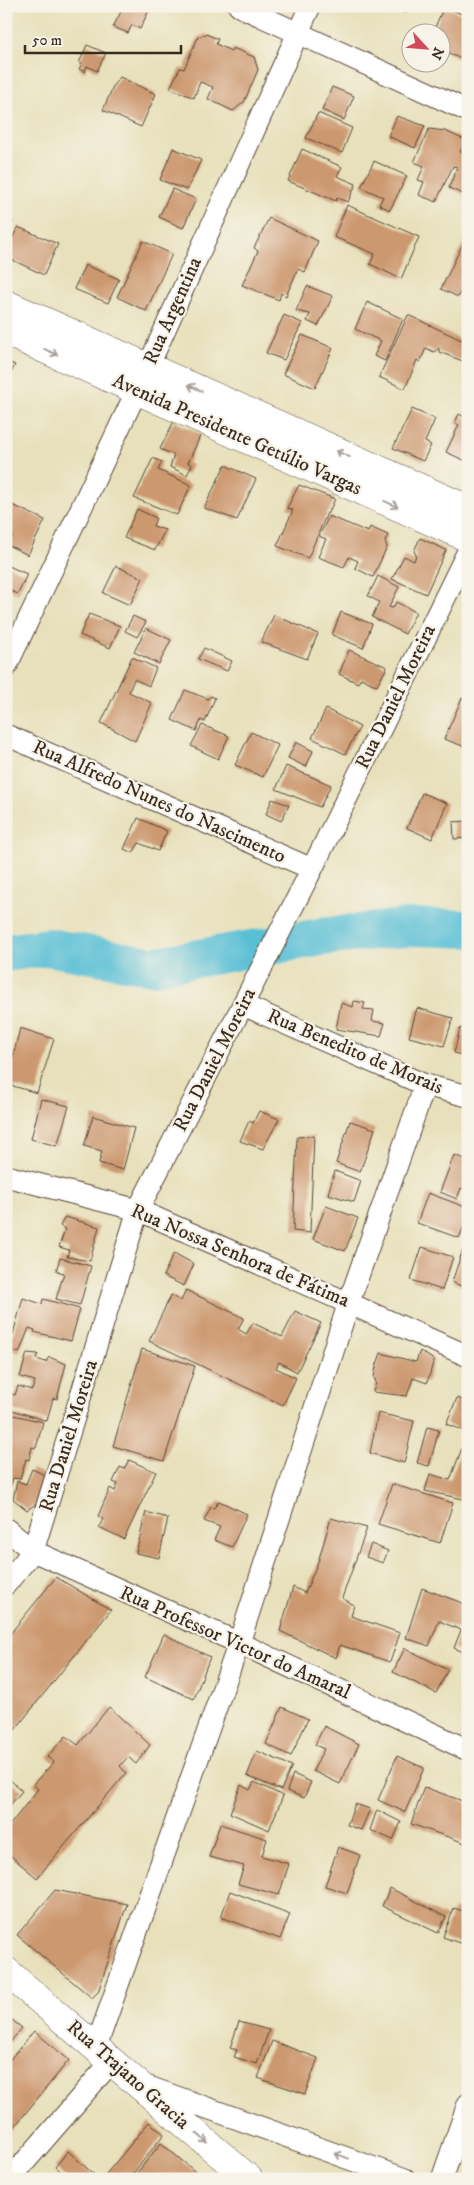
<svg xmlns="http://www.w3.org/2000/svg" width="474" height="2185" font-family="'IM FELL DW Pica',serif">
<rect width="100%" height="100%" fill="#f7f3e8"/>
<filter id="ink" filterUnits="userSpaceOnUse"><feTurbulence type="fractalNoise" baseFrequency=".02" numOctaves="2"/><feDisplacementMap in="SourceGraphic" scale="10" xChannelSelector="R" yChannelSelector="G"/><feConvolveMatrix kernelMatrix="1 2 1 2 8 2 1 2 1" color-interpolation-filters="sRGB"/></filter>
<filter id="wash" filterUnits="userSpaceOnUse"><feTurbulence type="fractalNoise" baseFrequency=".0096" numOctaves="4" result="noise"/><feDisplacementMap in="SourceGraphic" scale="20" xChannelSelector="R" yChannelSelector="G"/><feGaussianBlur stdDeviation="1.12" result="paint"/><feColorMatrix in="noise" values="0 0 0 0 0 0 0 0 0 0 0 0 0 0 0 0 0 1.4 0 .05"/><feComposite in="paint" operator="in"/></filter>
<g filter="url(#wash)">
<rect width="100%" height="100%" fill="#e7e0ba"/>
<g fill="none" stroke-linecap="round" stroke-linejoin="round">
<!-- river -->
<path stroke="#58bfd5" stroke-width="38" d="M6,953l42,-6 105,19 168,-29 92,-10 55,2"/>
</g>
<g id="blocks">
<!-- building -->
<path fill="#cc9870" d="M124,6h27l-11,23 -8,-4 -4,8 -15,-6z
M389,6h20l-3,7z
M444,6l24,11v27l-7,15 -19,-9v-18h-9z
M206,34l12,5 -2,5 15,7 2,-3 21,9 4,13 -14,32 -11,9 -25,-12 5,-12 -13,-5 -6,16 -24,-10 10,-20 4,1 14,-32z
M87,45l19,8 -9,18 -10,-5 -2,6 -6,-3 3,-5 -3,-1z
M120,77l36,17 -15,33 -38,-17 11,-26z
M332,87l22,9 -10,24 -22,-10z
M318,113l34,15 -10,25 -36,-15z
M397,116l28,10 -10,22 -27,-12z
M429,129l16,2 20,9 -5,12h3l5,-5v49l-19,-8 8,-21 -4,-1 -17,36 -17,-7 5,-13 -6,-2 6,-14 -10,-4z
M173,148l28,12 -14,30 -27,-10z
M302,149l40,18 -5,9 19,8 -8,18 -11,-4 -1,3 -48,-20z
M374,161l33,15 -17,34 -11,-5 4,-8 -22,-10z
M172,189l24,10 -13,29 -24,-11z
M347,205l72,32 -18,42 -31,-15 5,-10 -41,-17z
M6,218l7,3 -7,15z
M269,218l49,23 -13,31 -7,-3 -12,27 -5,-3 -2,7 -37,-15 16,-34 -4,-3z
M18,227l40,17 -14,31 -38,-18v-6z
M465,239l3,1v36l-10,21 -17,-8z
M143,241l29,13 -26,57 -29,-14z
M85,265l34,14 -11,24 -34,-14z
M307,286l26,10 -15,30 -11,-5 3,-7 -14,-3z
M367,302l36,17 -18,42 -11,-5 7,-15 -26,-12z
M284,315l18,8 -18,37 -18,-7z
M408,315l60,28v20l-29,-11v-4l-5,4 -8,-4 -6,14 -3,-2 -12,29 -26,-12z
M302,335l31,13 -18,40 -32,-14z
M6,361l9,4 -9,18z
M412,409l23,10 -10,23 6,3 -8,16 -30,-13z
M459,414l9,5v43l-22,-10 13,-27 -4,-2z
M174,421l27,13 -13,29 4,2 -5,10 -17,-8 4,-12 -14,-6z
M153,458l9,4 -4,8 33,15 -14,30 -43,-17z
M225,465l31,14 -19,41 -33,-12z
M299,485l36,14 -6,13 -2,1 -19,45 -31,-12 16,-36 -6,-2z
M10,504l35,16 -17,35 -20,-10 5,-11 -7,-3v-20z
M137,509l19,9 -3,8 12,4 -10,20 -31,-12z
M329,516l39,16 2,-5 18,8 -3,6 2,6 -14,30 -18,-9 3,-7 -9,-4 -5,10 -26,-10 8,-18 -7,-3z
M420,538l26,12 -20,44 -34,-15 12,-23 10,5 2,-6 -2,-4z
M6,565l21,9 -9,20 -12,-5z
M116,566l27,12 -13,27 -27,-12z
M378,576l21,11 -10,20 4,1 3,-6 20,10 -11,22 -33,-17 7,-15 -11,-6z
M341,612l31,12 -9,24 -31,-13z
M89,614l31,12 -10,22 -30,-13z
M274,615l44,19 -11,25 -46,-17z
M133,616l13,6 -9,15 -12,-6z
M146,628l25,12 -12,24 -25,-12z
M204,648l28,13 -5,10 -29,-12z
M349,650l38,17 -10,19 -16,-8 -3,5 -19,-9z
M132,657l24,11 -7,18 -15,-7 -5,13 23,11 -17,38 -34,-18z
M185,690l23,9 3,-3 4,2 -10,24 -4,-2 -5,11 -24,-11z
M462,698l6,3v47l-24,-9z
M326,709l34,18 -15,27 -33,-16z
M202,725l27,11 -11,23 -27,-13z
M251,732l27,13 -15,32 -28,-12z
M296,742l17,9 -7,16 -18,-9z
M286,766l45,19 -11,22 -44,-18z
M422,793l25,10 -15,36 -25,-11z
M272,799l17,6 -8,16 -15,-7z
M138,818l29,13 -9,20 -19,-8 -6,10 -9,-4z
M468,821v17l-14,1 -1,-17z
M354,1001l11,2 -2,6 11,1 -2,11 13,2 -4,13 -45,-7 5,-26 12,4z
M417,1008l36,10 -9,28 -35,-9z
M20,1028l34,11 -17,54 -31,-9z
M460,1028l8,2v27l-14,-4z
M41,1099l28,7 -12,40 -26,-7z
M259,1111l20,8 -16,30 -23,-8 9,-20 4,2z
M93,1116l41,12 -11,42 -24,-7 3,-12 -18,-5z
M350,1121l25,8 -15,43 -24,-9z
M314,1136l-4,97 -17,-2 4,-94z
M454,1155l14,5v31l-7,-3 -4,11 -17,-7z
M335,1171l26,10 -7,21 -26,-8z
M428,1193l40,15v9l-9,21 -42,-15z
M326,1206l32,12 -13,33 -32,-12z
M65,1217l34,10 -9,34 -23,-4 2,-7 -10,-3 6,-18 -5,-3z
M422,1247l31,10 -11,33 -31,-10z
M463,1249l5,2v38l-16,-7z
M174,1253l20,11 -10,22 -21,-10z
M60,1258l31,8 -11,39 -24,-6 8,-26 -8,-2z
M186,1290l58,28 -6,11 8,5 7,-11 29,14 13,-26 26,12 -24,49 -18,-10 -3,6 20,10 -13,27 -134,-64 22,-46 10,6z
M23,1298l19,6 1,-5 37,10 -9,32 -37,-9 1,-2 -6,-2 -10,25 -13,-5v-16l7,2z
M142,1349l53,17 -31,95 -51,-15z
M420,1351l14,9 -7,23 -14,-5 -6,18 -34,-4 3,-9 -2,-6 2,-10 5,-14 35,9z
M27,1353l11,1 -2,5 10,3 3,-5 17,7 -9,35 -4,-1 -6,23 -41,-13v-15l9,2 3,-9 14,4 3,-9 -15,-4z
M457,1398l11,4v23l-4,6 -18,-7z
M378,1413l36,8 -10,42 -34,-10z
M14,1415l29,7 -7,26 -4,-1 -3,13 -3,-1 -6,20 -7,-1 -2,7 -5,-1v-66l6,1z
M427,1427l12,3 -10,36 -12,-3z
M468,1432v68l-43,-9 5,-17 20,6z
M129,1460l27,12 -32,67 -25,-12 4,-8 -5,-3 12,-28 5,3 3,-7 -5,-2 7,-15 4,2z
M32,1469l13,6 -9,29 -9,6 -14,-11 4,-18 9,3z
M392,1484l61,19 -13,40 -62,-19z
M219,1501l28,13 -15,33 -18,-7 6,-13 -16,-6 7,-14 3,1z
M146,1512l22,6 -9,40 -23,-5z
M331,1518l36,10 -25,70 12,7 -3,11 49,17 -10,29 -50,-17 -4,13 -56,-27 13,-44 12,6 13,-31z
M371,1544l17,7 -5,12 -17,-6z
M56,1577l55,33 -105,131v-102z
M422,1588l46,17v49l-14,-6 7,-18 -22,-9 -10,25 -23,-8z
M164,1634l46,23 -16,42 -49,-22z
M405,1648l43,22 -12,23 -43,-21z
M109,1707l41,38 -14,19 -8,-7 -8,9 6,7 -89,105 -31,-26v-22l32,-41 -5,-5 21,-22 -7,-5 19,-21 12,9z
M282,1707l26,12 -17,37 -25,-12z
M324,1726l35,18 -19,40 -27,-13 11,-22 -9,-4z
M257,1751l35,15 -11,24 -34,-14z
M397,1756l27,12 -19,44 -27,-12z
M293,1774l18,8 -7,16 -17,-7z
M6,1776l16,15 -16,19z
M254,1782l29,14 -14,34 -39,-17 11,-28 9,5z
M424,1787l44,16v41l-57,-20z
M355,1804l15,5 -9,21 -14,-5z
M377,1810l24,12 -8,18 -23,-10z
M220,1824l47,15 -5,17 27,8 -10,31 -41,-11 6,-18 -35,-9z
M338,1847l22,8 -13,38 -22,-7z
M390,1888l56,29 -8,16 -56,-27z
M55,1890l72,14 -29,88 -6,6 -75,-63z
M230,1891l60,23 -10,25 -59,-22z
M454,1908l14,5v33l-25,-9z
M6,2015l16,13 -16,19z
M239,2022l30,8 -12,34 -23,-7 3,-7 -7,-2z
M34,2031l35,29 -63,77v-73z
M272,2041l46,17 -13,36 -47,-16z
M149,2122l15,12 -35,45h-27z
M161,2143l38,32 -3,4h-64z
M68,2151l31,28h-31l-13,-12z"/>
</g>
</g>
<g filter="url(#ink)">
<use href="#blocks" fill-opacity="0" stroke="#554535" stroke-width="1"/>
<g fill="none" stroke-linecap="round" stroke-linejoin="round">
<!-- minor casing -->
<g stroke="#554535" stroke-width="23">
<path id="minor" d="M239,6l229,105
M6,667l142,-300 162,-361
M6,735l306,134
M243,1005l182,80 43,11
M6,1176l132,34 330,146
M6,1529l27,22 206,92 229,107
M6,1584l27,-33 105,-341 174,-341 156,-318
M96,2047l143,-404 110,-341 76,-217
M146,2086l259,93
M10,2179l102,-118
M442,2179l26,-75"/>
</g>
<!-- secondary casing -->
<g stroke="#554535" stroke-width="29">
<path id="secondary" d="M6,304l462,205
M6,332l462,206
M6,1971l243,208"/>
</g>
<!-- minor -->
<use href="#minor" stroke="#fff" stroke-width="21"/>
<!-- secondary -->
<use href="#secondary" stroke="#fff" stroke-width="28"/>
</g>
<!-- one-way arrows -->
<defs><path id="oneway-shaft" d="M-6 0H5M1.5-3L5.5 0L1.5 3" fill="none" stroke-width="1.6" stroke-linecap="round" stroke-linejoin="round" transform="scale(1.25)"/></defs>
<g stroke="#a79f9a">
<use href="#oneway-shaft" transform="translate(51 352) rotate(24)"/>
<use href="#oneway-shaft" transform="translate(195 388) rotate(-156)"/>
<use href="#oneway-shaft" transform="translate(343 454) rotate(-156)"/>
<use href="#oneway-shaft" transform="translate(391 504) rotate(24)"/>
<use href="#oneway-shaft" transform="translate(202 2138) rotate(41)"/>
<use href="#oneway-shaft" transform="translate(342 2156) rotate(-160)"/>
</g>
</g>
<g text-anchor="middle" dominant-baseline="central" stroke-width="4.5" stroke-linejoin="round" paint-order="stroke">
<!-- street labels -->
<g font-size="20" fill="#3b2a1e" stroke="#f7f3e8">
<text transform="translate(173 311) rotate(-66)">Rua Argentina</text>
<text transform="translate(237 435) rotate(24)">Avenida Presidente Getúlio Vargas</text>
<text transform="translate(396 697) rotate(-64)">Rua Daniel Moreira</text>
<text transform="translate(159 802) rotate(24)">Rua Alfredo Nunes do Nascimento</text>
<text transform="translate(355 1052) rotate(23)">Rua Benedito de Morais</text>
<text transform="translate(215 1060) rotate(-63)">Rua Daniel Moreira</text>
<text transform="translate(240 1256) rotate(23)">Rua Nossa Senhora de Fátima</text>
<text transform="translate(69 1436) rotate(-73)">Rua Daniel Moreira</text>
<text transform="translate(235 1643) rotate(24)">Rua Professor Victor do Amaral</text>
<text transform="translate(128 2075) rotate(41)">Rua Trajano Gracia</text>
</g>
</g>
<!-- margin -->
<rect width="474" height="2185" fill="none" stroke="#f7f3e8" stroke-width="25"/>
<!-- north arrow -->
<g transform="translate(426 48) rotate(116)"><circle r="24" fill="#f7f3e8" stroke="#aca397"/>
<path d="M0-4L9 19L0 12L-9 19Z" fill="#d1495b"/>
<text y="-8" font-size="14" font-weight="bold" text-anchor="middle" fill="#3b2a1e">N</text>
</g>
<!-- scale -->
<path d="M25 45v8h156v-8" fill="none" stroke="#3b2a1e" stroke-width="2.5"/>
<text x="32" y="45" font-size="15" fill="#3b2a1e" stroke="#f7f3e8" stroke-width="4" paint-order="stroke">50 m</text>
</svg>
